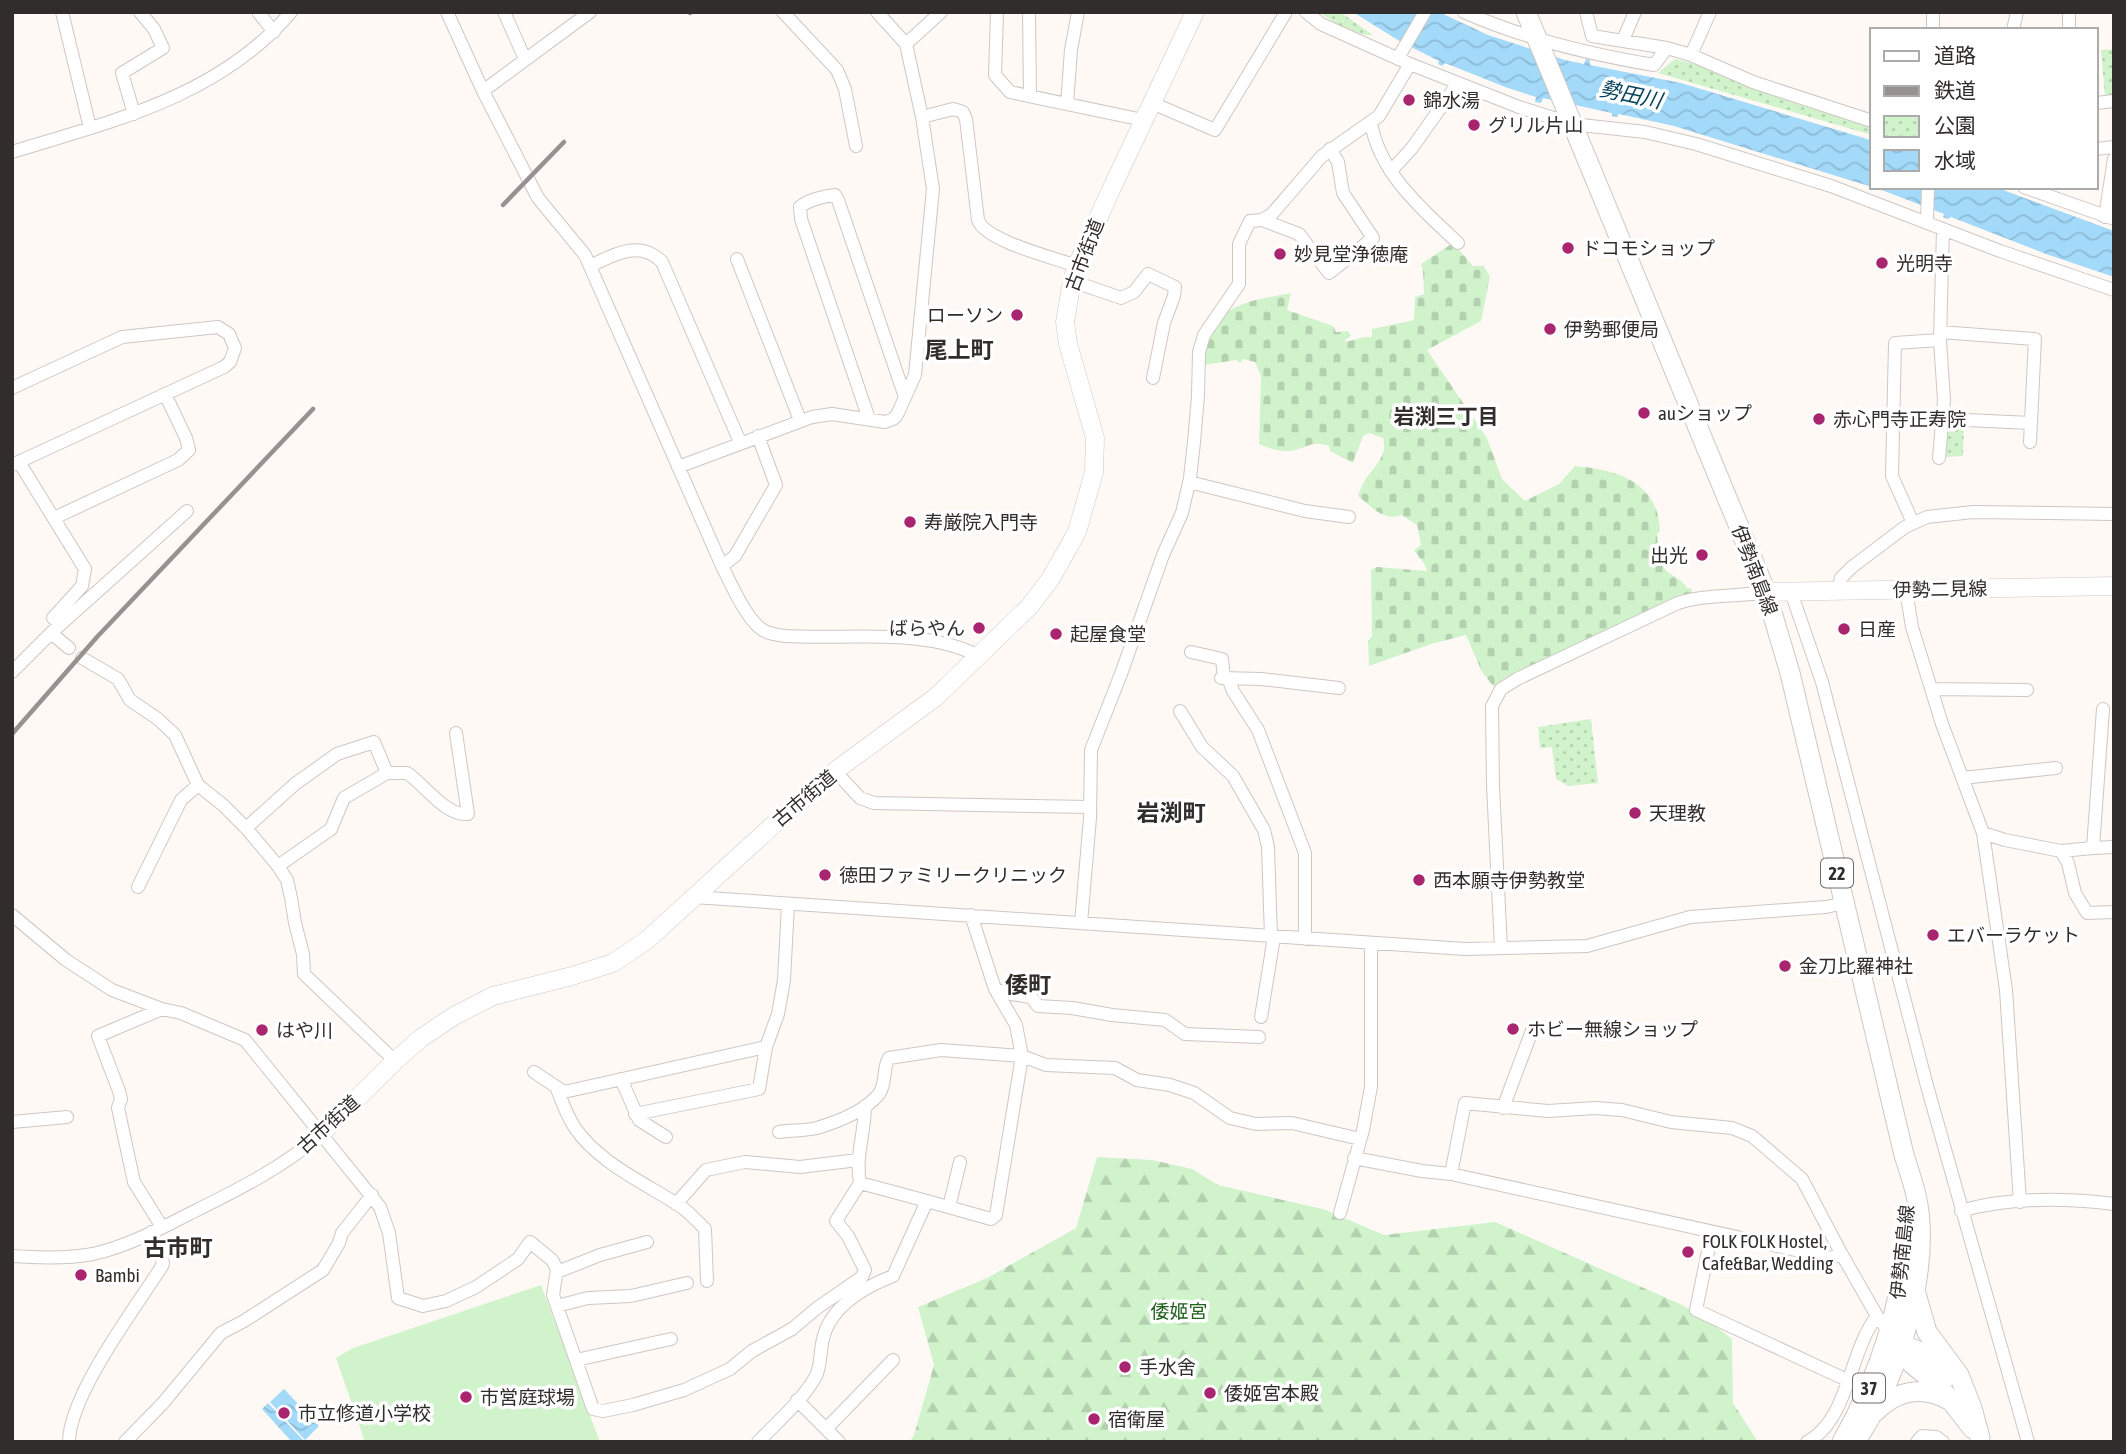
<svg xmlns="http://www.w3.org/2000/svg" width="2126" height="1454" font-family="'Asap Condensed','Noto Sans JP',sans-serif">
<defs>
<pattern id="forest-firs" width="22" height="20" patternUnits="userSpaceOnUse" patternTransform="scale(1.75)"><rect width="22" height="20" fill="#d0f3cc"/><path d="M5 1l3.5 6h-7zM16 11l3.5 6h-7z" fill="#b3d1af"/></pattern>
<pattern id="cemetery-stones" width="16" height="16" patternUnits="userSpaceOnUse" patternTransform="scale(1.75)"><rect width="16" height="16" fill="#d0f3cc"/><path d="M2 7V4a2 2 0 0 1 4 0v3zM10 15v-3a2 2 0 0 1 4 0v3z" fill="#b3d1af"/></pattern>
<pattern id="park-dots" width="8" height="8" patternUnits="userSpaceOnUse" patternTransform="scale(1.75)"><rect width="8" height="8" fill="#d0f3cc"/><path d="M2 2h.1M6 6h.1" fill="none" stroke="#b3d1af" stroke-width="1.8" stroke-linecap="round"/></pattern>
<pattern id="water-waves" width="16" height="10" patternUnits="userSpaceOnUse" patternTransform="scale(1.75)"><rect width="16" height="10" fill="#a3d9f9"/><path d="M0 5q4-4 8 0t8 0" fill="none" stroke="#8dbbd6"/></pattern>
</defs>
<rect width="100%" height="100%" fill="#fff9f6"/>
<!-- forest -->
<path fill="url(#forest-firs)" d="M1097,1157l55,3 40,9 26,16 105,24 61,26 111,-13 185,82 24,13 28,22 1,64 25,39h-848l4,-7 20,-70 -16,-58 69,-29 89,-50z"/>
<!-- cemetery -->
<path fill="url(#cemetery-stones)" d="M1453,243l20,23h11l6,11 -9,44 -54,29 60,88 15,41 23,22 34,-17 16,-18c43,4 84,16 85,66l-3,1c1,13 1,32 12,40 7,5 13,7 18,15h4l2,7 -19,6 -168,76 -12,10 -12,-15 -16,-37 -35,9 -62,22 -1,-25 4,-5 -1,-66 6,-3 50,4 -2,-6 -11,-15 7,-5 -4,-20 -16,-10c-17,7 -30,-9 -43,-19 2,-5 4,-11 7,-16 9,-14 23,-23 18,-42l-14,-5 -6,3 -10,27 -23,-12 -1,-5c-18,-6 -21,2 -38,5 -9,1 -24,-3 -32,-7l2,-68 -6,-14 -12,-3 -3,4 -4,-3 -32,5c2,-59 39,-63 87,-72l-4,17 46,16 3,6 12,-1 3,5 -6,4 1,2 18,-5h8v-8l42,-9 1,-23 9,-3 -1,-24 -2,-6z"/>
<!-- park -->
<path fill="url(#park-dots)" d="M1319,12h21l33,23c-18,1 -40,-13 -54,-23z
M2114,38v57l-9,2 -4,-47 13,-1z
M1675,59c30,6 58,21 87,32 36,14 73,24 110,35v9l-214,-62z
M1953,425l11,1 -1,30 -18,1 2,-26z
M1591,719l7,64 -30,3 -12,-7 -4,-32 -12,1 -2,-21z"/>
<!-- pitch -->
<path fill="#d0f3cc" d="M541,1285l59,157h-235l-29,-84 17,-10z"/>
<!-- water -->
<path fill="url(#water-waves)" d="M1353,12h86l49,23 77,25 19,4 2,-5 4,1v5l91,18 183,55 8,3v46l-198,-61 -55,-12 -2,3 -5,-1v-3l-69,-15 -2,5 -6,-1 1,-5 -31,-10 -60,-24 -3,3 -4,-2 1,-3 -38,-19z
M1874,187h121l119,44v46l-68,-23 -95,-37 -3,2 -5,-2 1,-3z
M284,1389l35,37 -14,14 -35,-38z
M268,1403l36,38 -1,1h-11l-30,-33z"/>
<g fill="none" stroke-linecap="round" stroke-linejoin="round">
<!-- street casing -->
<g stroke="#cec7c3" stroke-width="14">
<path id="street" d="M62,12l28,116
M258,12l16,20
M447,12l36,79 55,107 47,57 137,311c9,18 23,50 38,62 7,6 17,7 26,8 60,4 141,-9 194,21
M504,12l21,47
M783,12l54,58 8,19 11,57
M997,12l-2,63 15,17 133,28
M1029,12l1,84
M1306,12l15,12 89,40 109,43 53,17 73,8 51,12 135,42 169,65 114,39
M1464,12c61,27 124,42 190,53l13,-17
M1586,12l6,24 75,12 24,7 62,27 119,39
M2069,12v18
M1933,30v-18
M2013,30l4,-18
M1623,40l12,-28
M906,44l35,-32
M1691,55l19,-43
M1398,58l27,-46
M483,91l107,-79
M1152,103l63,27 71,-118
M2096,103l18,-2
M1067,104l4,-54 7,-38
M134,114l-12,-41 41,-25 -9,-19 -14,-17
M922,117l31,-8 10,3 3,7 12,101c7,21 77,38 99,46
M1371,123c9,51 51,86 87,120
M2096,149l18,-2
M12,152c101,-31 208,-56 279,-140
M1391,171l21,-23 46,-65
M2024,187l90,32
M2105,217l9,-58
M1262,220l37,14 30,39 44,-35 -30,-45 -5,-31 -8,-13
M1927,222l1,-35
M737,259l63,161
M590,266c23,-11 50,-27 72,-4l78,180
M1072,281l49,17 13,-6 14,-18 27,13 -1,9 -10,27 -11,55
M1940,332l95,7 -5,103
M12,388l110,-51 96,-10 11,7 6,14 -5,14 -6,5 -212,98
M869,419l-68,-200 -1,-12c8,-7 24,-11 35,-12l3,5 67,197
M1944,419l87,4
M1939,458l5,-58 -4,-60
M19,462l66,107 -3,17 -29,32 8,6 -10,9
M678,467l134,-50 20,-3 53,8 8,-3 4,-4 18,-40 18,-186 -11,-72 -16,-73 -29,-32
M1189,482l116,29 44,6
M54,518l124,-58 11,-10 -3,-12 -21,-44
M1913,523l-21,-47 3,-133 45,-3 3,-111
M722,566l13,-10 41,-71 -18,-49
M1838,590l3,-12 11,-11 53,-40 22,-10 46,-5 141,2
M1906,590l6,37 30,97 41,109 23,157 14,212
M1791,592l31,90 105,404 101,356
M61,624l126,-113
M1191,652l31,7 2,19
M82,658l36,21 12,21 28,19 17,16 23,50 25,20 23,23 32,38 9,14 4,18 4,25 8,31 1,20 91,87
M12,672l39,-39 18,15
M1221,678l40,1 78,9
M1228,678l5,13 25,39 47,123v86
M1931,689l96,1
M1180,711l22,36 31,29 31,54 4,17 3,90
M835,771l25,27 14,5 216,4
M1962,778l94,-10
M246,828l49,-44 42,-30 37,-12 13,31h20c18,12 38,43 61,41l-12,-81
M1983,833l22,7 56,11 7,12 7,30 12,20 27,-1
M2093,848l21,-1
M2061,851l32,-3 10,-139
M278,866l53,-37 13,-31 43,-25
M138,887l43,-87 17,-15
M693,897l772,52 122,-3 103,-29 136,-10 18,-4
M12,915l54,45 46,30 50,19 19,4 64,27 135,167 9,26 9,65 25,8 23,-5 30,-14 42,-28 12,-17 22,18 5,9 -4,26 40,114 10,2 30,-6 51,-15 46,-21 22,-18 40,-22 25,-21 45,-31 3,-7 -17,-34 -12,-15 24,-38 67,18
M1081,923l9,-105 1,-68 30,-76 42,-119 19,-42 8,-35 4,-36 4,-46 1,-44 5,-17 35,-51v-40l11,-23 12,-1 10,-6 50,-58 57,-40 31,-52
M1501,948l-8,-162 -1,-80 9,-17 16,-10 161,-76c28,-9 59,-6 88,-11
M995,989l16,5 20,3 7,9 34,2 40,7 53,5 20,14 74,3
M162,1009l-64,27 21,55 2,8 -3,9 16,74 28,45
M1261,1017l13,-80
M534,1072l30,20 202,-45 12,-33 6,-34 4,-76
M621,1079l18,41 27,17
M557,1089c5,13 10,27 18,39 25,36 70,55 105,78 9,6 17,15 25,23l2,52
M1503,1108l30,-80
M635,1114l124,-25 7,-42
M12,1122l55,-5
M779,1132c13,-2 25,-1 38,-4 20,-6 48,-17 62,-34 8,-11 3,-25 10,-36l52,-8 81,6 24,9 69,3 22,12 33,5 24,8 36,25 26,6 36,-1 68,16
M1354,1158l68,13 29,3 381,84 9,-5 36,63 13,17
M1451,1174l14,-71 83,8 47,-3 27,2 49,12 61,6 20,8 50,43 39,74
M860,1183c-5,-27 5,-51 5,-77
M676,1204l30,-34 39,-8 55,5 58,-7
M949,1207l11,-45
M1961,1211c48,-14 103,-13 153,-7
M1340,1213l23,-83 8,-43v-144
M1712,1232l-16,78 151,70
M12,1256c27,2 54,3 81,-2 32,-7 65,-24 94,-39 46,-23 94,-46 133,-80
M557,1272l43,-17 47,-13
M557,1306l31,-8 43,-2 56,-13
M576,1360l95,-21
M797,1400l42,42
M827,1428l66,-68
M69,1442c0,-47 67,-135 93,-176l1,-3 -12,-31
M125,1442l38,-39 58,-70 23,-12 79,-51 16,-27 3,-10 30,-38
M758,1442c20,-21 44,-41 58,-66 5,-10 4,-26 7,-37 7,-32 41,-52 70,-63l34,-75 64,18 5,-4 26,-159 -6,-31 -21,-36 -24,-74
M1807,1442c42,-22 42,-91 70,-126
M1917,1442l5,-6 14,1 7,5"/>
</g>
<!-- secondary casing -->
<g stroke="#cec7c3" stroke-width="19">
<path id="secondary" d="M1766,592l348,-6
M320,1135l75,-74 26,-23 33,-22 39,-20 79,-20 41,-13 34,-23 135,-123 53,-46 101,-74 94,-91 21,-28 26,-46 17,-60 1,-34 -27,-94 -3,-22 7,-41 5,-15 32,-72 86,-182"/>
</g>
<!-- primary casing -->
<g stroke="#cec7c3" stroke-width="21">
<path id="primary" d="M1526,12l240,580 24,81 114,482c7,22 15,44 16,68 4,68 -26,163 -65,219
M1916,1294l11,38 32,43 13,33 8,30
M1895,1338l17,26 27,22 34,43
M1900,1344l21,8 27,24
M1875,1412c21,-21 47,-27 74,-12
M1842,1442c39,-69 60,-138 66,-217"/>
</g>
<!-- street -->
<use href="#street" stroke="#fff" stroke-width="12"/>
<!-- secondary -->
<use href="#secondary" stroke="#fff" stroke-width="18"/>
<!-- primary -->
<use href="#primary" stroke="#fff" stroke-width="19"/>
<!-- rail -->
<path stroke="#979290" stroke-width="4.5" d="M690,13l1,-1
M503,205l61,-63
M12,734l85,-97 216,-228"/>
</g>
<!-- markers -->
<g fill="#a9256f" stroke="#fff" stroke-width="2.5">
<circle cx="1409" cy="100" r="7"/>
<circle cx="1474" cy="125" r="7"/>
<circle cx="1568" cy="248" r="7"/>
<circle cx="1280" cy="254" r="7"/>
<circle cx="1882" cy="263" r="7"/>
<circle cx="1017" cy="315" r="7"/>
<circle cx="1550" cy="329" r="7"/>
<circle cx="1644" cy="413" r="7"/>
<circle cx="1819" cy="419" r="7"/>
<circle cx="910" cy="522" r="7"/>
<circle cx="1702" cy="555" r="7"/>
<circle cx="979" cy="628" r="7"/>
<circle cx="1844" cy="629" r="7"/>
<circle cx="1056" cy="634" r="7"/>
<circle cx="1635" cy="813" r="7"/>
<circle cx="825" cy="875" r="7"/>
<circle cx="1419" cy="880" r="7"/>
<circle cx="1933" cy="935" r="7"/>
<circle cx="1785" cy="966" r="7"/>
<circle cx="1513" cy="1029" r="7"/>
<circle cx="262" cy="1030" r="7"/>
<circle cx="1688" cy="1252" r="7"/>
<circle cx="81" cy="1275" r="7"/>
<circle cx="1125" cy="1367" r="7"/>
<circle cx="1210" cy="1393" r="7"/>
<circle cx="466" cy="1397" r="7"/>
<circle cx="284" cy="1413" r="7"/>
<circle cx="1094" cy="1419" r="7"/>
</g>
<g text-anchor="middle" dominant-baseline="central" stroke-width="7" stroke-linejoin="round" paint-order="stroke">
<!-- shield labels -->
<g fill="#fff" stroke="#6e6c6b" stroke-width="2">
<rect x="1821" y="858.5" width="32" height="29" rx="5"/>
<rect x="1853" y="1373.5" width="32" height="29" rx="5"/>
</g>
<g font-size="18" font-weight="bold" fill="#302d2c">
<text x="1837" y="873">22</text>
<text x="1869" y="1388">37</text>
</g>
<!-- poi labels -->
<g font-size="19" fill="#302d2c" stroke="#fff" text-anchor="start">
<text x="1423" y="100">錦水湯</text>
<text x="1488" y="125">グリル片山</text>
<text x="1582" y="248">ドコモショップ</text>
<text x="1294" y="254">妙見堂浄徳庵</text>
<text x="1896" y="263">光明寺</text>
<text x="1003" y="315" text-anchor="end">ローソン</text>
<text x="1564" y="329">伊勢郵便局</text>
<text x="1658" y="413">auショップ</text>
<text x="1833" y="419">赤心門寺正寿院</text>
<text x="924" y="522">寿厳院入門寺</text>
<text x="1688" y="555" text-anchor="end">出光</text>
<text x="965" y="628" text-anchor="end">ばらやん</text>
<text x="1858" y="629">日産</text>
<text x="1070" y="634">起屋食堂</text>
<text x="1649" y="813">天理教</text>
<text x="839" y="875">徳田ファミリークリニック</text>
<text x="1433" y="880">西本願寺伊勢教堂</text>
<text x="1947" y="935">エバーラケット</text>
<text x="1799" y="966">金刀比羅神社</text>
<text x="1527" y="1029">ホビー無線ショップ</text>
<text x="276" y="1030">はや川</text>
<text x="1702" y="1241">FOLK FOLK Hostel,<tspan x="1702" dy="22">Cafe&amp;Bar, Wedding</tspan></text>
<text x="95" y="1275">Bambi</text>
<text x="1139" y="1367">手水舍</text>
<text x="1224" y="1393">倭姬宮本殿</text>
<text x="480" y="1397">市営庭球場</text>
<text x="298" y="1413">市立修道小学校</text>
<text x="1108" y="1419">宿衛屋</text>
</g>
<!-- street labels -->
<g font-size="19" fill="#302d2c" stroke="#fff">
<text transform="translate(1084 255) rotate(-69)">古市街道</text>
<text transform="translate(1755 570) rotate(69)">伊勢南島線</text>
<text transform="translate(1940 589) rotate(-1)">伊勢二見線</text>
<text transform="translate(804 798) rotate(-40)">古市街道</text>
<text transform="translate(328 1124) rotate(-42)">古市街道</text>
<text transform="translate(1902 1252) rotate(-84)">伊勢南島線</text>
</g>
<!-- park labels -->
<g font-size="19" fill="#22611e" stroke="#fff">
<text x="1179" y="1311">倭姬宮</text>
</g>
<!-- water labels -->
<g font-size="21" font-style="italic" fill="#08435d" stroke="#fff">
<text transform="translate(1631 94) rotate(12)">勢田川</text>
</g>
<!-- neighbourhood labels -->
<g font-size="21" font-weight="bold" fill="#302d2c" stroke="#fff">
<text x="1446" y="416">岩渕三丁目</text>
</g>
<!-- quarter labels -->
<g font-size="23" font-weight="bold" fill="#302d2c" stroke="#fff">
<text x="959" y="350">尾上町</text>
<text x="1171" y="813">岩渕町</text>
<text x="1028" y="985">倭町</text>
<text x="178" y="1248">古市町</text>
</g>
</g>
<!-- border -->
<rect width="2126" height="1454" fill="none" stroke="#302d2c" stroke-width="28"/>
<!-- legend -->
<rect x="1870" y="28" width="228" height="161" fill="#ffffff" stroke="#acabab" stroke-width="2"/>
<rect x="1884" y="51" width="35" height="10" fill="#ffffff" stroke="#acabab" stroke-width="2"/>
<text x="1934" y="63" font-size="21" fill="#302d2c">道路</text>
<rect x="1884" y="86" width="35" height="10" fill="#979290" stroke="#acabab" stroke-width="2"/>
<text x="1934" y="98" font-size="21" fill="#302d2c">鉄道</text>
<rect x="1884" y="116" width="35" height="21" fill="url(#park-dots)" stroke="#acabab" stroke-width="2"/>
<text x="1934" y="133" font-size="21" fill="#302d2c">公園</text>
<rect x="1884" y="150" width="35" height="21" fill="url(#water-waves)" stroke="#acabab" stroke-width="2"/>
<text x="1934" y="168" font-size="21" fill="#302d2c">水域</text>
</svg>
